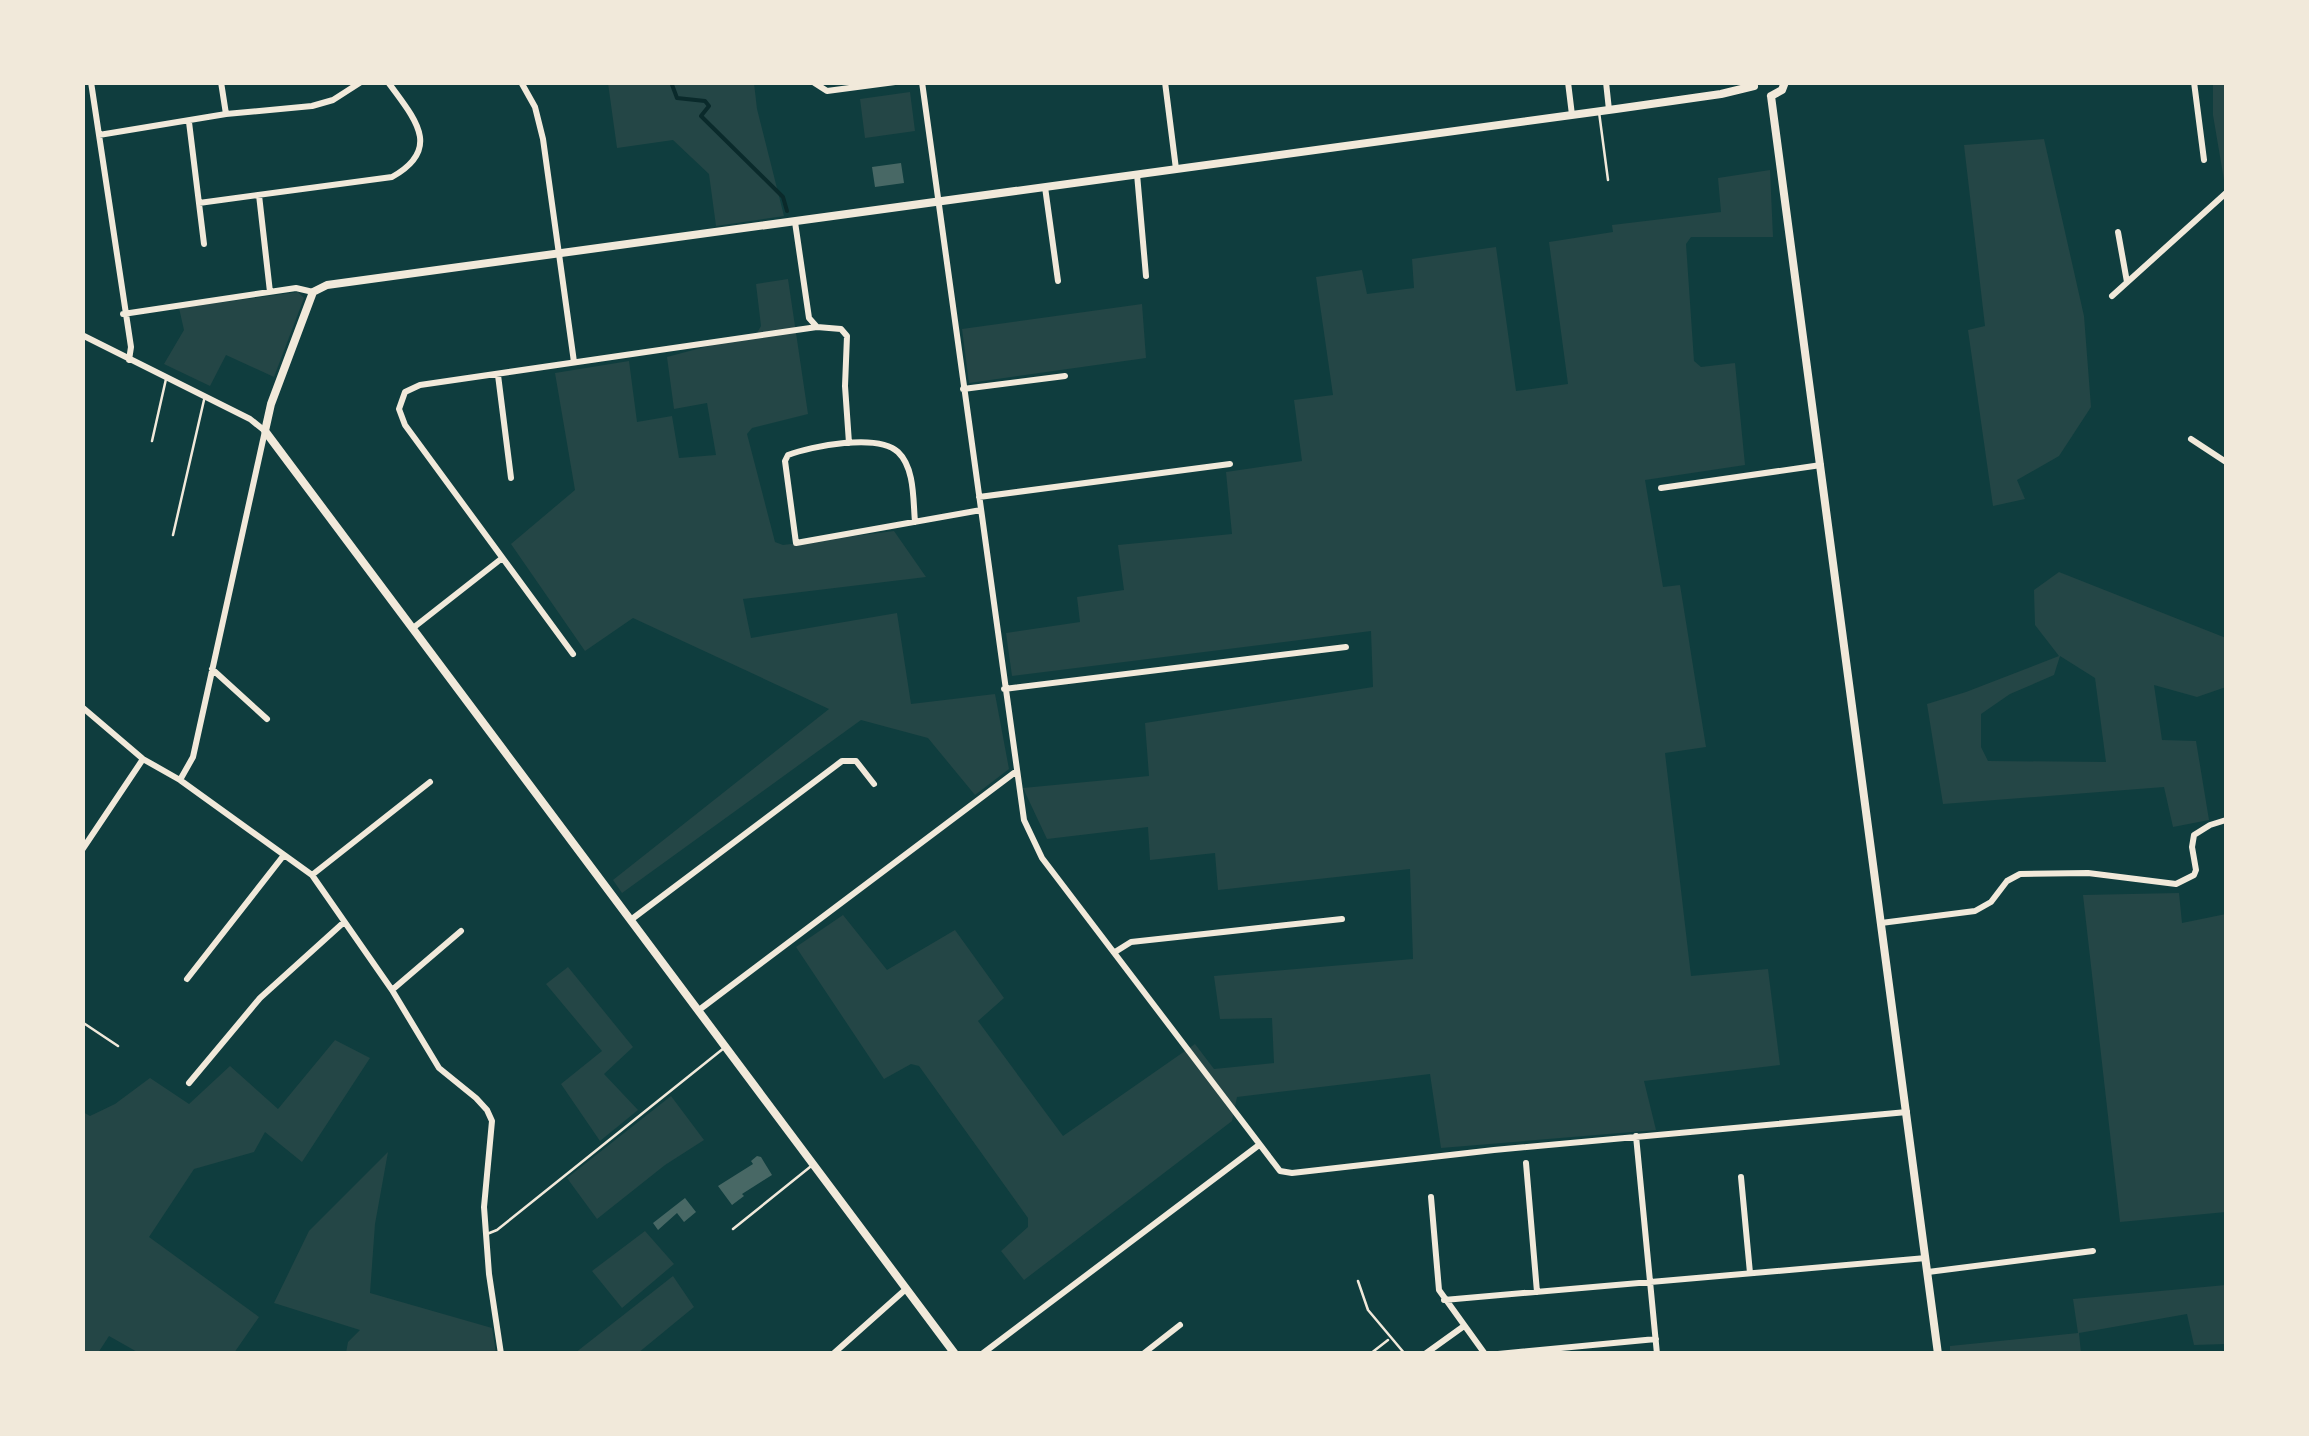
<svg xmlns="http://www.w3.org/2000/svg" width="2309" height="1436" font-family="Raleway,sans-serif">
<rect width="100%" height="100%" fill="#0f3d3e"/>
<!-- green -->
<path fill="#244646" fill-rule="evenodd" d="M608,83h146l3,26 27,107 -68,10 -7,-52 -36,-34 -56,8z
M2213,83h13l-2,97 -11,-65z
M910,92l5,39 -50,7 -5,-39z
M2044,139l40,177 7,91 -32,49 -42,24 8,19 -32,7 -25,-176 17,-4 -21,-181z
M1770,170l3,67h-82l-5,7 8,117 7,6 34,-4 10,102 -100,15 18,107 17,-2 26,162 -41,6 26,223 77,-7 12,96 -136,16 12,49 -215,18 -11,-74 -193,23 -5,24 -208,159 -23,-29 27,-24v-9l-109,-152 -8,-2 -27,15 -88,-132 47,-32 44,55 68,-40 49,68 -26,23 85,115 132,-92 19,25 60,-6 -2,-45 -52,1 -6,-43 199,-17 -3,-90 -192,21 -3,-37 -65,7 -2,-33 -101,12 -24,-51 126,-12 -4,-53 228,-36 -2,-56 -359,45 -6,-43 74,-11 -3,-25 47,-7 -6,-45 114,-11 -6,-62 76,-11 -8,-61 39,-5 -17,-118 46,-7 5,24 47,-6 -2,-29 84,-12 20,144 52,-7 -19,-142 64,-10 -1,-7 109,-13 -3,-34z
M788,279l20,135 -56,14 -5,6 28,108 8,3 111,-14 32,46 -183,22 8,39 146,-25 14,91 84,-10 14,75 -34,26 -47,-57 -67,-18 -239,173 -9,-13 216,-171 -196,-91 -48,33 -74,-107 64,-54 -20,-117 74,-12 8,61 35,-6 7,42 37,-3 -9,-52 -33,6 -7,-52 90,-24 4,-7 -5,-42z
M298,292l6,6 -30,79 -48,-22 -16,31 -46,-22 20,-34 -5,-22z
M1142,304l4,54 -177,25 -7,-54z
M2059,572l167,66v49l-29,10 -43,-12 8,55 34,1 13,79 -36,7 -9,-40 -221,17 -16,-100 39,-12 93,-36 -24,-31 -1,-35zM2060,656l35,22 11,84 -118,-1 -7,-14v-33l29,-20 44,-19z
M2179,893l3,30 44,-9v298l-106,10 -37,-327z
M568,967l65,80 -29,27 34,36 -38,31 -39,-57 41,-33 -56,-67z
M335,1040l35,18 -68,104 -37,-30 -11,20 -60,17 -45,68 110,80 -25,36h-95l-30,-17 -11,17h-15v-241l7,4 25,-12 35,-26 39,26 41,-38 48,43z
M671,1096l33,44 -39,25 -68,54 -30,-41z
M388,1152l-13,72 -5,69 122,35 4,25h-150l2,-11 12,-12 -86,-27 35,-72z
M645,1231l29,33 -52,44 -30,-37z
M673,1276l21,31 -56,46h-63z
M2226,1285v59l-32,1 -7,-31 -108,19 2,20h-131v-7l128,-13 -5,-34z"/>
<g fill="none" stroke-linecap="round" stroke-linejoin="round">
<!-- stream -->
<path stroke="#0a2a2b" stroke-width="4" d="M671,82l6,16 28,3 4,5 -8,10 82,81 4,14"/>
</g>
<!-- building -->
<path fill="#486865" d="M901,163l3,20 -29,4 -3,-20z
M757,1156l4,1 11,18 -30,19 2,2 -12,9 -14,-19 35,-22 -2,-3z
M685,1198l11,14 -12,10 -7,-9 -19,17 -5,-7z"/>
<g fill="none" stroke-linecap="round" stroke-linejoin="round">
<!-- service -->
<path stroke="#f1e9da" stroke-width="2.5" d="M1599,112l9,68
M152,441l14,-62
M173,535l31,-135
M82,1022l36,24
M733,1229l77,-62
M487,1234l10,-4 227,-182
M1358,1281l10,29 37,44
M1370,1354l18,-14"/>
<!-- minor -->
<path stroke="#f1e9da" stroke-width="6" d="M91,82l40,265 -2,13
M221,82l5,32
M521,82l14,25 8,32 31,223
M813,82l14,9 68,-9
M922,82l102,738 18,38 238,313 12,2 202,-23 413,-38
M1165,82l11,87
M1568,82l4,33
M1606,82l3,28
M2194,82l10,78
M189,122l15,122
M99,135l127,-21 86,-8 21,-6 28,-18
M1137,174l9,102
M1045,187l13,94
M259,195l11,97
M199,203l193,-26c52,-29 21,-60 -4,-95
M795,222l14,96 8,9 24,2 6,7 -2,50 4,57
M2118,232l9,50
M2112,296l114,-103
M123,314l173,-26 17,4
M82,335l168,84 15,12 -72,326 -13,23
M498,375l13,103
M963,389l102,-13
M2191,439l35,23
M1661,488l160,-23
M979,497l251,-33
M915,522c-2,-21 0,-54 -17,-70 -20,-19 -87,-6 -110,3l-3,6 11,82 185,-33
M413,628l88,-69
M573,654l-168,-229 -6,-16 6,-17 15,-7 397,-58
M212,669l55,50
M1004,689l342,-42
M82,707l61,52 37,21 132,95 80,115 47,78 37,30 11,12 5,11 -8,86 5,67 12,80
M82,850l61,-91
M312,875l118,-93
M632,919l210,-158h14l18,23
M1881,923l94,-12 16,-9 16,-21 13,-7 68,-1 88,11 18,-9 2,-5 -4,-23 2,-12 16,-10 16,-5
M1115,952l16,-10 211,-23
M187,979l97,-124
M392,990l69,-59
M699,1010l315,-237
M189,1083l71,-85 83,-75
M1636,1136l21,218
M1526,1163l11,129
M1741,1177l9,96
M1431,1197l8,93 46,64
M1928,1272l165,-21
M1444,1300l482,-42
M833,1354l73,-65
M982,1354l277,-209
M1143,1354l37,-29
M1425,1354l39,-28
M1498,1354l158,-15"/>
<!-- tertiary -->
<path stroke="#f1e9da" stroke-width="8" d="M1771,96l167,1258
M1771,96l11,-6 3,-8
M955,1354l-690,-923 6,-27 42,-112 14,-7 1289,-176 105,-15 33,-8"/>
</g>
<!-- border -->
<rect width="2309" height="1436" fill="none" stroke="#f1e9da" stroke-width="170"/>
</svg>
